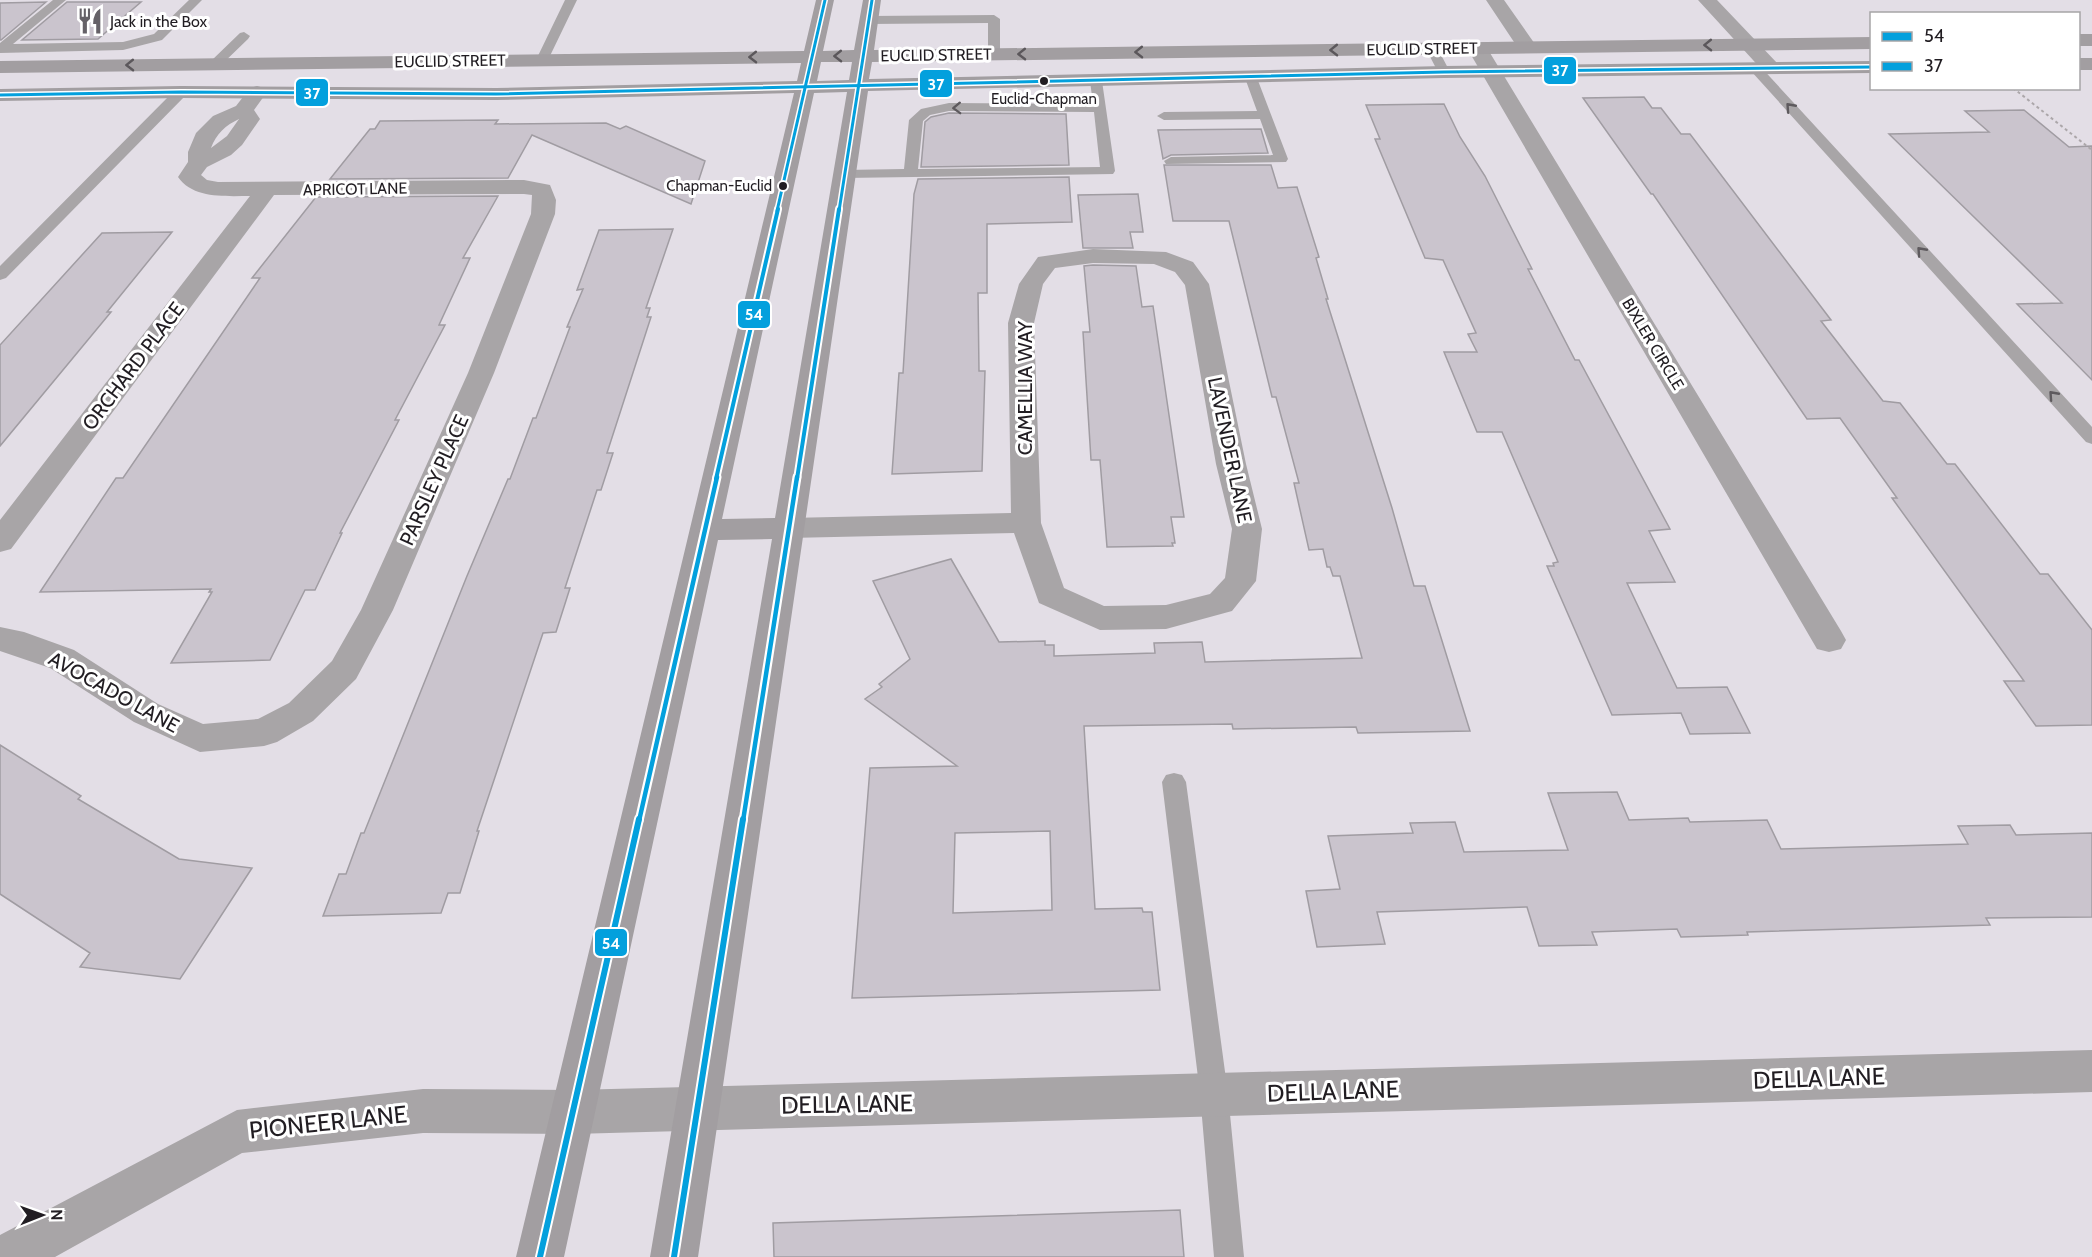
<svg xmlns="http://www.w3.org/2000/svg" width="2092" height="1257" font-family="Cabin,sans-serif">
<rect width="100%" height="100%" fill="#e3dee6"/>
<!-- building -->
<path fill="#cac4cd" stroke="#a09ca2" stroke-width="1.5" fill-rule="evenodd" d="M46,2l-45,38h-1v-37z
M67,2h74l-43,37 -76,1z
M1644,97l8,11h9l20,26h9l141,186 -10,1 62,80 17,2 47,61h8l85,110h8l44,56v95l-56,1 -32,-45h20l-132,-183h5l-57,-80 -33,1 -154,-225h-2l-68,-96z
M1444,104l16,33 25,39 47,93h-4l47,91h4l91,169 -21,2 26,51 -48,1 50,105 50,-1 23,46 -60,1 -9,-21 -69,2 -65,-149h7l-1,-3 5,-1 -56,-130h-25l-33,-80h33l-9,-18 8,-1 -33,-73 -18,-2 -50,-119h5l-14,-34z
M2024,110l45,37 23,-1v234l-75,-76 45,-1 -173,-169 100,-2 -24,-21z
M949,113l117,1 3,51 -148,2 4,-45 6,-5z
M498,120l-3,4 111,-1 14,6 6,-3 79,35 -14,43 -159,-69 -24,43 -178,1 40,-50h5l5,-8z
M1261,129l7,24 -97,2 -8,4 -5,-29z
M1164,165h107l7,23 19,-1 22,70 -3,1 12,41h-2l66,209 22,78h11l45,145 -112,2 -2,-6 -123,2 -1,-5 -148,2 11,183 47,-1 1,4h9l8,78 -308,8 18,-230 87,-2 -92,-67 17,-12 -3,-3 31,-25 -37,-78 78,-22 48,83 46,-1v4h9v11l101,-3 -1,-10 48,-1 3,20 157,-4 -22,-82h-7l-3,-9h-3l-4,-18 -14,1 -15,-67h5l-23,-86h-4l-43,-176h-56zM1050,831l2,79 -99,3 2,-80z
M1069,177l3,45 -85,2v69h-9l1,78h6l-3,100 -90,3 7,-101h4l11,-179 4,-15z
M1138,194l5,38h-13l3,16h-50l-5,-53z
M498,196l-35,62h7l-31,67h6l-50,95h4l-59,113h2l-27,57h-10l-35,70 -99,3 41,-71h-3l2,-3 -171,3 76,-114h7l137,-200h-8l64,-81z
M673,229l-27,79h4l-3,9h4l-44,136h6l-12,37h-4l-32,98h5l-14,44 -13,1 -66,198h2l-19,62h-12l-7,20 -118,3 16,-42h7l15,-41h3l103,-257 41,-97h2l23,-61h3l34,-91h-3l16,-38 -6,1 22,-60z
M172,232l-65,80h4l-111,134v-101l102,-112z
M1093,265l43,1 6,41 11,-1 31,211h-13l4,26h-3l1,3 -66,1 -7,-87h-9l-8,-128h7l-6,-66z
M0,745l81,51 -3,3 101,60 73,9 -72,111 -100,-12 10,-14 -90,-59z
M1617,792l12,28 59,-2 2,4 77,-2 14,29 187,-5 -10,-18 52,-1 6,10 76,-2v84l-106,1 4,7 -243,7 1,3 -67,2 -4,-8 -85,3 5,13 -58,1 -12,-39 -150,5 8,32 -68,3 -11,-56 34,-2 -12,-53 85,-3 -3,-10 45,-1 9,30 104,-2 -20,-57z
M1180,1210l4,47h-410l-1,-34z"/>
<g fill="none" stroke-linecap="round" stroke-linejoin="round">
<!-- path -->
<path stroke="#aca7aa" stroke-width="2" stroke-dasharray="3 3" stroke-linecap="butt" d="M2013,88l79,62"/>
<!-- lane -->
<path fill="#a8a5a7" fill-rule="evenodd" d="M53,0h13l-53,44 110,-2 31,-8 35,-34h13l-40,40 -39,10 -123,3v-10z
M565,0h12l-29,60 -6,4 -4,-1 -2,-3z
M994,15l6,4v35l-6,4 -6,-4v-31l-119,1 -6,-4 6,-4z
M244,32l6,4 -2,3 -29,28h-8l-2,-3 2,-3 29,-28z
M1432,45l6,4 12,23 -2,3h-8l-2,-3 -12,-23z
M1755,64l4,1 333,362v17l-6,-2 -335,-371 -2,-3z
M1251,74l6,4 31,81 -2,3 -120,2 -2,-3 7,-4 102,-2 -13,-36 -96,1 -7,-4 7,-4 93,-1 -12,-33z
M1096,77l6,4 13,90 -2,3 -269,4 -7,-4 7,-4 60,-1 5,-49 12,-11 28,-6 144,1 -3,-23zM949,111l145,1 6,55 -182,2 5,-48 7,-6z
M181,88l5,1 1,3 -1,3 -180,183 -6,2v-14l176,-177z
M1174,773l8,2 4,7 42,312 16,163h-30l-14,-163 -38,-312 4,-7z"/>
<!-- street -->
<path fill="#a8a5a7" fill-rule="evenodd" d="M1486,0h18l33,47 -3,4h-14z
M1698,0h19l61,64 3,4 -3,4h-14z
M1477,42l7,2 3,4 354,583 5,9 -5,9 -12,3 -12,-3 -350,-601 3,-4z
M257,86l7,2 3,4 -13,18 6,9 -18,26 -11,10 -24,12 -6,8 6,5 11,2 306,-2 26,5 6,15 -1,14 -61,159 -101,237 -37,69 -43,42 -36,21 -13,4 -64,6 -66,-30 -84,-54 -50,-17v-24l24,5 50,18 84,54 45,20 55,-5 31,-16 43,-42 29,-51 107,-237 63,-159 1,-19 -8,-1 -250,1 -263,354 -11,3v-32l250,-324c-24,0 -57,3 -72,-19l10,-15v-10l8,-19 17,-17 23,-10 14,-18zM239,119l-12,17 -16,12c5,-14 15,-23 28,-29z
M1093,249l73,3 27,10 16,22 37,180 16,65 -6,52 -24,30 -66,18 -66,1 -61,-27 -25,-70 -225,5 -11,-3 -4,-7 4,-7 11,-3 222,-5 -3,-190 11,-39 19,-27zM1093,263l61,1 21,8 10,13 31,179 16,65 -7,49 -15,16 -44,11 -62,1 -40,-18 -23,-65 -7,-200 9,-39 12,-16z
M2092,1050v42l-1519,42 -150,-1 -181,20 -187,104h-55v-22l237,-125 186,-21 150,1z"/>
<!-- primary -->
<path fill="#a29ea1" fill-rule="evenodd" d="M816,0h18l-11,51 31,-1 9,-50h18l-7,50 998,-13v12l-1000,13 -3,17 575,-13 428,-5v12l-428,5 -576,13 -170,1166h-48l122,-718 -54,1 -154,717h-48l278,-1164 -298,7 -315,-2 -181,3v-12l181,-3 315,2 301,-7 4,-18 -801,10v-12l804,-10zM821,62h31l-3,18 -32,1zM847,92l-72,426 -53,1 92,-426z
M2078,34h14v12h-14z
M2078,58h14v12h-14z"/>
<!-- bus-1-far3 casing -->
<g stroke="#fff" stroke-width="6">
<path id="bus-1-far3" d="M777,211l48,-211
M839,211l33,-211"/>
</g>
<!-- bus-1-far2 casing -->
<g stroke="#fff" stroke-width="8">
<path id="bus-1-far2" d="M716,479l62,-270
M797,479l42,-270"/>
</g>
<!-- bus-1-far1 casing -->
<g stroke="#fff" stroke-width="9">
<path id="bus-1-far1" d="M639,821l78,-344
M743,821l54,-344"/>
</g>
<!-- bus-1 casing -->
<g stroke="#fff" stroke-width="10">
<path id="bus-1" d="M540,1257l99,-438
M674,1257l69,-438"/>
</g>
<!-- bus-2 casing -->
<g stroke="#fff" stroke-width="6">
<path id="bus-2" d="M0,95l181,-3 315,2 948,-22 428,-5"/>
</g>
<!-- bus-1-far3 -->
<use href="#bus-1-far3" stroke="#03a0dd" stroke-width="3"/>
<!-- bus-1-far2 -->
<use href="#bus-1-far2" stroke="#03a0dd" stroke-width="4"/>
<!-- bus-1-far1 -->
<use href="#bus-1-far1" stroke="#03a0dd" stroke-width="4.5"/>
<!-- bus-1 -->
<use href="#bus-1" stroke="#03a0dd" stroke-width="6"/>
<!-- bus-2 -->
<use href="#bus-2" stroke="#03a0dd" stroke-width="3"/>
</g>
<!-- one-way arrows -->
<defs><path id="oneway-chevron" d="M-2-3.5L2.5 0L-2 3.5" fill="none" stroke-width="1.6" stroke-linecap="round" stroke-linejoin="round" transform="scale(1.5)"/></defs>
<g stroke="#5b575b">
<use href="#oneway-chevron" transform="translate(1708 45) rotate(179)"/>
<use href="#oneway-chevron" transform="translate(1334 50) rotate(179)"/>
<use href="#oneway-chevron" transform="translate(1139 52) rotate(179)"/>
<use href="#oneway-chevron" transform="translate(1022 54) rotate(179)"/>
<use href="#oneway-chevron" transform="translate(838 56) rotate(179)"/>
<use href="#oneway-chevron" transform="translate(753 57) rotate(179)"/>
<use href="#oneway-chevron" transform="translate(130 65) rotate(179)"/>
</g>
<g stroke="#5e5a5e">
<use href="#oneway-chevron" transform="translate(1790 107) rotate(-132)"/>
<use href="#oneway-chevron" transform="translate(957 108) rotate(178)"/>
<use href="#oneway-chevron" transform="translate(1921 251) rotate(-132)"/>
<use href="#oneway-chevron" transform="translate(2053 395) rotate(-132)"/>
</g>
<!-- icons -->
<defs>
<g id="restaurant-bare" transform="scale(2.07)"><path d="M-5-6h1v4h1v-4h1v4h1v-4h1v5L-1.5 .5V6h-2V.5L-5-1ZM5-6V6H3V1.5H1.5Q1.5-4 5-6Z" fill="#656167" stroke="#fff" stroke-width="2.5" paint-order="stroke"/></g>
</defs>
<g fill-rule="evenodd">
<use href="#restaurant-bare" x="90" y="21"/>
</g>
<!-- markers -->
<g fill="#211d22" stroke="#fff" stroke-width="2">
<circle cx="1044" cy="81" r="5"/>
<circle cx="783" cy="186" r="5"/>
</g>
<g text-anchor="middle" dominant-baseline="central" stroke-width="6" stroke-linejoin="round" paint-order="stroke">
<!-- far-bus labels -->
<g font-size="15" fill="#211d22" stroke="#fff">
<text x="1044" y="99">Euclid-Chapman</text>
<text x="772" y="186" text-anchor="end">Chapman-Euclid</text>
</g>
<!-- far-poi labels -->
<g font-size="16" fill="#211d22" stroke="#fff" text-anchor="start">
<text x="110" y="21">Jack in the Box</text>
</g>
<!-- far-street labels -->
<g font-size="16" fill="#211d22" stroke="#fff">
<text transform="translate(1422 49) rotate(-1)">EUCLID STREET</text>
<text transform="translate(936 55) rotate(-1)">EUCLID STREET</text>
<text transform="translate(450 61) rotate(-1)">EUCLID STREET</text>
<text transform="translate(355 189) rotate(-1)">APRICOT LANE</text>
<text transform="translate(1653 344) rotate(59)">BIXLER CIRCLE</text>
</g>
<!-- street labels -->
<g font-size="20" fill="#211d22" stroke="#fff">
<text transform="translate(133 366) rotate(-53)">ORCHARD PLACE</text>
<text transform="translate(1025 388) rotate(-90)">CAMELLIA WAY</text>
<text transform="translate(1230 450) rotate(78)">LAVENDER LANE</text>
<text transform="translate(434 480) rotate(-66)">PARSLEY PLACE</text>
<text transform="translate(114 692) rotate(29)">AVOCADO LANE</text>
</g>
<!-- near-street labels -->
<g font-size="24" fill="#211d22" stroke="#fff">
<text transform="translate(1819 1078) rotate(-2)">DELLA LANE</text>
<text transform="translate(1333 1091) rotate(-2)">DELLA LANE</text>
<text transform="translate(847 1104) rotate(-1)">DELLA LANE</text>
<text transform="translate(328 1122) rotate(-6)">PIONEER LANE</text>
</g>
</g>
<g stroke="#fff" stroke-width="2">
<rect x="1543" y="56" width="34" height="29" rx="6" fill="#03a0dd"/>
<rect x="919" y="69" width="34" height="29" rx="6" fill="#03a0dd"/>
<rect x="295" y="78" width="34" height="29" rx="6" fill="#03a0dd"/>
<rect x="737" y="300" width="34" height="29" rx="6" fill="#03a0dd"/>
<rect x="594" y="928" width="34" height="29" rx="6" fill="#03a0dd"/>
</g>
<g font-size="16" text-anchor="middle" font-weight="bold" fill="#fff">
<text x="1560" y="76">37</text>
<text x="936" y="90">37</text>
<text x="312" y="99">37</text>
<text x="754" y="320">54</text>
<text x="611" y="949">54</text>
</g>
<!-- legend -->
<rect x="1870" y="12" width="210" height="78" fill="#ffffff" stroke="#a6a5a7" stroke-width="1.5"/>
<rect x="1882" y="32" width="30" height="9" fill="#03a0dd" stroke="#a6a5a7" stroke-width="1.5"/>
<text x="1924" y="42" font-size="18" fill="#211d22">54</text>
<rect x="1882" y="62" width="30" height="9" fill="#03a0dd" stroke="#a6a5a7" stroke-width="1.5"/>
<text x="1924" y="72" font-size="18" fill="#211d22">37</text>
<!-- north arrow -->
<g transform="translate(42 1215) rotate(89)" stroke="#ffffff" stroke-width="4.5" paint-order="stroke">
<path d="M0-4.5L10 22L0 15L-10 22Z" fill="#211d22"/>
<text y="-9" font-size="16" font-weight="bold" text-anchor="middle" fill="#211d22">N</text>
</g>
</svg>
